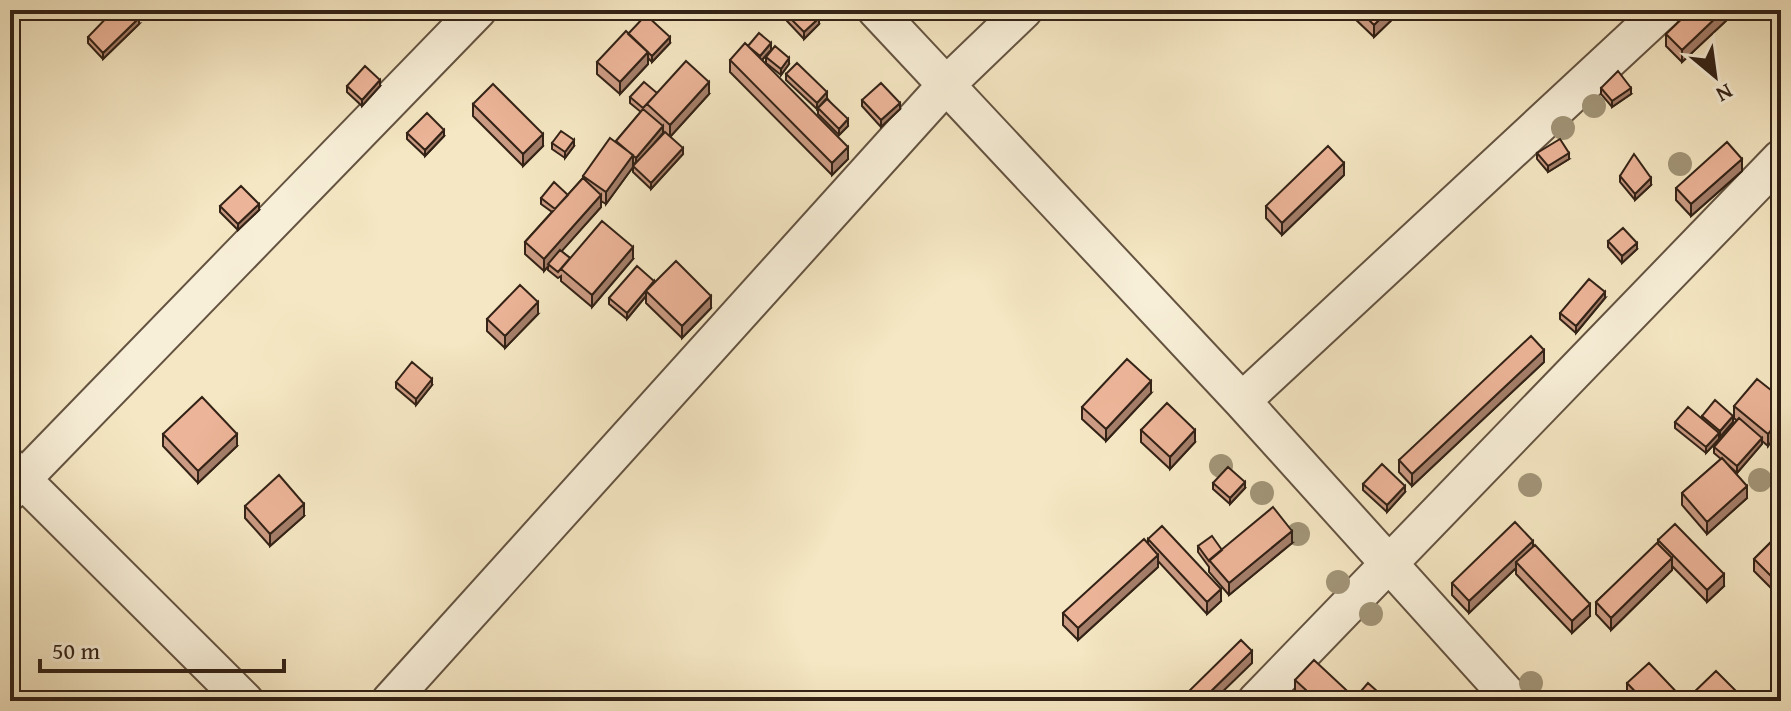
<svg xmlns="http://www.w3.org/2000/svg" width="1791" height="711" font-family="'Gentium Book Plus',serif">
<rect width="100%" height="100%" fill="#f5e7c3"/>
<filter id="stains"><feTurbulence type="fractalNoise" baseFrequency=".0025" numOctaves="4"/><feColorMatrix values="0 0 0 0 .2 0 0 0 0 .09 0 0 0 0 .02 0 0 0 .5 -.17"/></filter>
<radialGradient id="worn" r=".72"><stop offset=".6" stop-color="#630" stop-opacity="0"/><stop offset="1" stop-color="#630" stop-opacity=".3"/></radialGradient>
<g fill="none" stroke-linecap="round" stroke-linejoin="round">
<!-- street casing -->
<g stroke="#645341" stroke-width="40">
<path id="street" d="M876,10l366,391 271,300
M1242,401l421,-391
M10,467l235,234
M10,492l468,-482
M390,701l556,-616 78,-75
M1256,701l525,-543"/>
</g>
<!-- street -->
<use href="#street" stroke="#f8efd8" stroke-width="36"/>
</g>
<!-- trees -->
<g fill="#a29578">
<circle cx="1594" cy="106" r="12"/>
<circle cx="1563" cy="128" r="12"/>
<circle cx="1680" cy="164" r="12"/>
<circle cx="1221" cy="466" r="12"/>
<circle cx="1760" cy="480" r="12"/>
<circle cx="1530" cy="485" r="12"/>
<circle cx="1262" cy="493" r="12"/>
<circle cx="1298" cy="534" r="12"/>
<circle cx="1338" cy="582" r="12"/>
<circle cx="1371" cy="614" r="12"/>
<circle cx="1531" cy="683" r="12"/>
</g>
<!-- wall -->
<path fill="#cb9b83" stroke="#332216" stroke-width="2" d="M133,10h14l-6,6z
M1352,10h50l-28,27 -22,-21z
M1730,10v7l-48,45 -16,-16v-12z
M787,15l32,9 -15,15 -17,-18z
M139,24l-36,35 -15,-16v-6z
M628,34l42,9 -18,19 -4,-4v6l-28,30 -23,-20v-12z
M771,50l-9,10 86,99 -16,16 -102,-103v-12z
M766,57l23,7 -8,11 -15,-12z
M786,74l41,24 21,28 -9,9 -21,-21v-6l-1,1 -31,-29z
M347,86h33l-18,20 -15,-14z
M1601,88l30,6 -19,13 -11,-13z
M657,93l52,1 -39,43 13,17 -32,35 -18,-17v-6l2,-2 -2,-2v5l-27,37 -5,-3v6l-40,44 9,7 63,1 -41,48 -31,-26v-5l-3,2 -10,-8v-4l-4,5 -19,-17v-12l27,-30 -11,-8v-6l27,-3 15,-17v-2l33,-33v-2l25,-29 -11,-9v-6z
M862,100l38,9 -19,18 -19,-21z
M473,104l70,42 -20,20 -50,-50z
M407,133l37,3 -19,20 -18,-17z
M552,143l22,3 -9,12 -13,-9z
M1537,153l32,6 -21,13 -11,-13z
M1742,171l-51,45 -15,-16v-12z
M1344,175l-62,60 -16,-17v-12z
M1620,176l31,9 -16,15 -15,-18z
M220,206l39,4 -21,20 -18,-18z
M1608,241l29,8 -15,14 -14,-16z
M654,283l57,25 -29,30 -36,-35v-7l-19,23 -18,-15v-6z
M1605,298l-29,35 -16,-14v-6z
M538,314l-33,34 -18,-17v-12z
M1544,362l-132,124 -13,-14v-12z
M1781,366v25l-7,-7v-12z
M396,382l36,3 -16,20 -20,-17z
M1151,393l-45,48 -24,-22v-12z
M1781,398l-13,48 -6,-5v3l-25,29 -10,-9 20,34 -40,36 -25,-29v-12l39,-34 -7,-6v-6l23,-26 -3,-3v-12z
M1702,416l31,6 -13,15 -1,-1v3l-13,14 -31,-25v-6l27,-3z
M1141,430l54,12 -25,27 -29,-27z
M163,434l74,12 -39,37 -35,-37z
M1213,483l32,5 -15,16 -17,-15z
M1363,484l42,8 -18,20 -24,-22z
M245,506l59,10 -34,30 -25,-28z
M1781,532v50l-8,8 -19,-19v-12z
M1148,539l73,62 -14,13 -49,-53v6l-80,73 -15,-15v-12l85,-69z
M1658,540l66,46 -17,16 -35,-36v4l-61,60 -15,-16v-12l62,-58z
M1292,543l-63,52 -20,-23v-5l-11,-15v-6l24,4z
M1533,547l57,69 -18,17 -56,-59v-6l-47,45 -17,-18v-12z
M1295,680l60,18 33,3h-83l-10,-9z
M1627,683l58,18h-52l-6,-6z"/>
<!-- shaded-wall -->
<path fill="#a57e6a" stroke="#332216" stroke-width="2" d="M1389,10h13l-28,27v-12z
M1724,10h6v7l-48,45v-12z
M139,18v6l-36,35v-6z
M819,18v6l-15,15v-7z
M670,37v6l-18,19v-6z
M771,43v7l-11,12v-6z
M648,52v12l-28,30v-12z
M789,58v6l-8,11v-6z
M380,80v6l-18,20v-6z
M709,82v12l-39,43v-12z
M1631,88v6l-19,13v-6z
M827,92v6l-10,11v-6z
M900,103v6l-19,18v-7z
M848,119v7l-9,9v-6z
M663,126v7l-27,32v-7z
M444,130v6l-19,20v-6z
M543,134v12l-20,20v-12z
M574,140v6l-9,12v-6z
M848,147v12l-16,16v-12z
M683,148v6l-32,35v-6z
M1569,153v6l-21,13v-6z
M633,155v12l-27,37v-12z
M1742,159v12l-51,45v-12z
M1344,163v12l-62,60v-12z
M1651,178v7l-16,15v-6z
M601,195v12l-57,64v-12z
M259,204v6l-21,20v-6z
M1637,243v6l-15,14v-7z
M633,247v12l-41,48v-12z
M654,281v6l-8,4v5l-19,23v-6z
M1605,292v6l-29,35v-7z
M711,296v12l-29,30v-12z
M538,302v12l-33,34v-12z
M1544,350v12l-132,124v-12z
M432,379v6l-16,20v-6z
M1151,381v12l-45,48v-12z
M1733,416v6l-13,15v-6z
M1781,417v12l-13,17v-12z
M1195,430v12l-25,27v-12z
M1719,433v6l-13,14v-6z
M237,434v12l-39,37v-12z
M1762,438v6l-25,29v-7z
M1245,482v6l-15,16v-6z
M1405,486v6l-18,20v-7z
M1747,486v12l-40,36v-12z
M304,504v12l-34,30v-12z
M1292,531v12l-63,52v-12z
M1533,541v12l-17,9v6l-47,45v-12z
M1158,555v12l-80,73v-12z
M1672,558v12l-61,60v-12z
M1781,570v12l-8,8v-12z
M1724,574v12l-17,16v-12z
M1221,589v12l-14,13v-12z
M1590,604v12l-18,17v-12z
M1252,651v12l-39,38h-12z"/>
<!-- building -->
<path fill="#ecb498" stroke="#332216" stroke-width="2" d="M114,10h17l8,8 -36,35 -15,-16z
M791,10h20l8,8 -15,14 -17,-17z
M1359,10h30l-15,15z
M1691,10h33l-42,40 -16,-16z
M646,15l24,22 -18,19 -24,-22z
M626,31l22,21 -28,30 -23,-20z
M759,33l12,10 -11,13 -12,-10z
M745,43l103,104 -16,16 -102,-103z
M775,46l14,12 -8,11 -15,-12z
M686,61l23,21 -39,43 -23,-21z
M797,63l30,29 -10,11 -31,-29z
M365,66l15,14 -18,20 -15,-14z
M1618,71l13,17 -19,13 -11,-13z
M644,82l13,11 -14,15 -13,-11z
M881,83l19,20 -19,17 -19,-20z
M493,84l50,50 -20,20 -50,-50z
M827,99l21,20 -9,10 -21,-21z
M643,109l20,17 -27,32 -20,-17z
M427,113l17,17 -19,20 -18,-17z
M561,131l13,9 -9,12 -13,-9z
M665,132l18,16 -32,35 -18,-17z
M610,138l23,17 -27,37 -23,-16z
M1560,139l9,14 -21,13 -11,-13z
M1727,142l15,17 -51,45 -15,-16z
M1328,146l16,17 -62,60 -16,-17z
M1634,154l17,24 -16,16 -15,-18z
M583,178l18,17 -57,64 -19,-17z
M554,182l14,13 -13,14 -14,-11z
M241,186l18,18 -21,20 -18,-18z
M602,221l31,26 -41,48 -31,-26z
M1623,228l14,15 -15,13 -14,-15z
M560,250l10,8 -12,14 -10,-8z
M676,261l35,35 -29,30 -36,-35z
M637,266l17,15 -27,32 -18,-15z
M1589,279l16,13 -29,34 -16,-13z
M520,285l18,17 -33,34 -18,-17z
M1531,336l13,14 -132,124 -13,-14z
M1127,359l24,22 -45,48 -24,-22z
M412,362l20,17 -16,20 -20,-17z
M1781,366v13l-7,-7z
M1757,379l24,19v19l-13,17 -34,-28z
M202,397l35,37 -39,37 -35,-37z
M1715,400l18,16 -13,15 -18,-15z
M1167,403l28,27 -25,27 -29,-27z
M1688,407l31,26 -13,14 -31,-25z
M1739,418l23,20 -25,28 -23,-19z
M1722,458l25,28 -40,36 -25,-29z
M1382,464l23,22 -18,19 -24,-21z
M1228,467l17,15 -15,16 -17,-15z
M279,475l25,29 -34,30 -25,-28z
M1273,507l19,24 -63,52 -20,-23z
M1515,522l18,19 -64,60 -17,-18z
M1675,524l49,50 -17,16 -49,-50z
M1162,526l59,63 -14,13 -59,-63z
M1781,532v38l-8,8 -19,-19z
M1212,536l10,14 -13,11 -11,-15z
M1144,539l14,16 -80,73 -15,-15z
M1657,543l15,15 -61,60 -15,-16z
M1535,545l55,59 -18,17 -56,-59z
M1241,640l11,11 -51,50h-15l-3,-4z
M1314,660l44,41h-40l-23,-21z
M1649,663l36,38h-41l-17,-18z
M1716,671l23,23 -6,7h-40l-4,-4z
M1368,683l20,18h-30l-3,-3z
M1001,696l4,5h-10z
M1047,696l5,5h-11z"/>
<!-- margin -->
<rect width="1791" height="711" fill="none" stroke="#f5e7c3" stroke-width="40"/>
<rect x="12" y="12" width="1767" height="687" fill="none" stroke="#332216" stroke-width="4"/>
<rect x="20" y="20" width="1751" height="671" fill="none" stroke="#332216" stroke-width="2"/>
<!-- north arrow -->
<g transform="translate(1715 76) rotate(151)" stroke="#f8efd8" stroke-width="6" paint-order="stroke">
<path d="M0-6L14 30L0 20L-14 30Z" fill="#332216"/>
<text y="-12" font-size="22" font-weight="bold" text-anchor="middle" fill="#332216">N</text>
</g>
<!-- scale -->
<path d="M40 659v12h244v-12" fill="none" stroke="#332216" stroke-width="4"/>
<text x="52" y="659" font-size="24" fill="#332216" stroke="#f8efd8" stroke-width="6" paint-order="stroke">50 m</text>
<rect width="100%" height="100%" filter="url(#stains)"/>
<rect width="100%" height="100%" fill="url(#worn)"/>
</svg>
